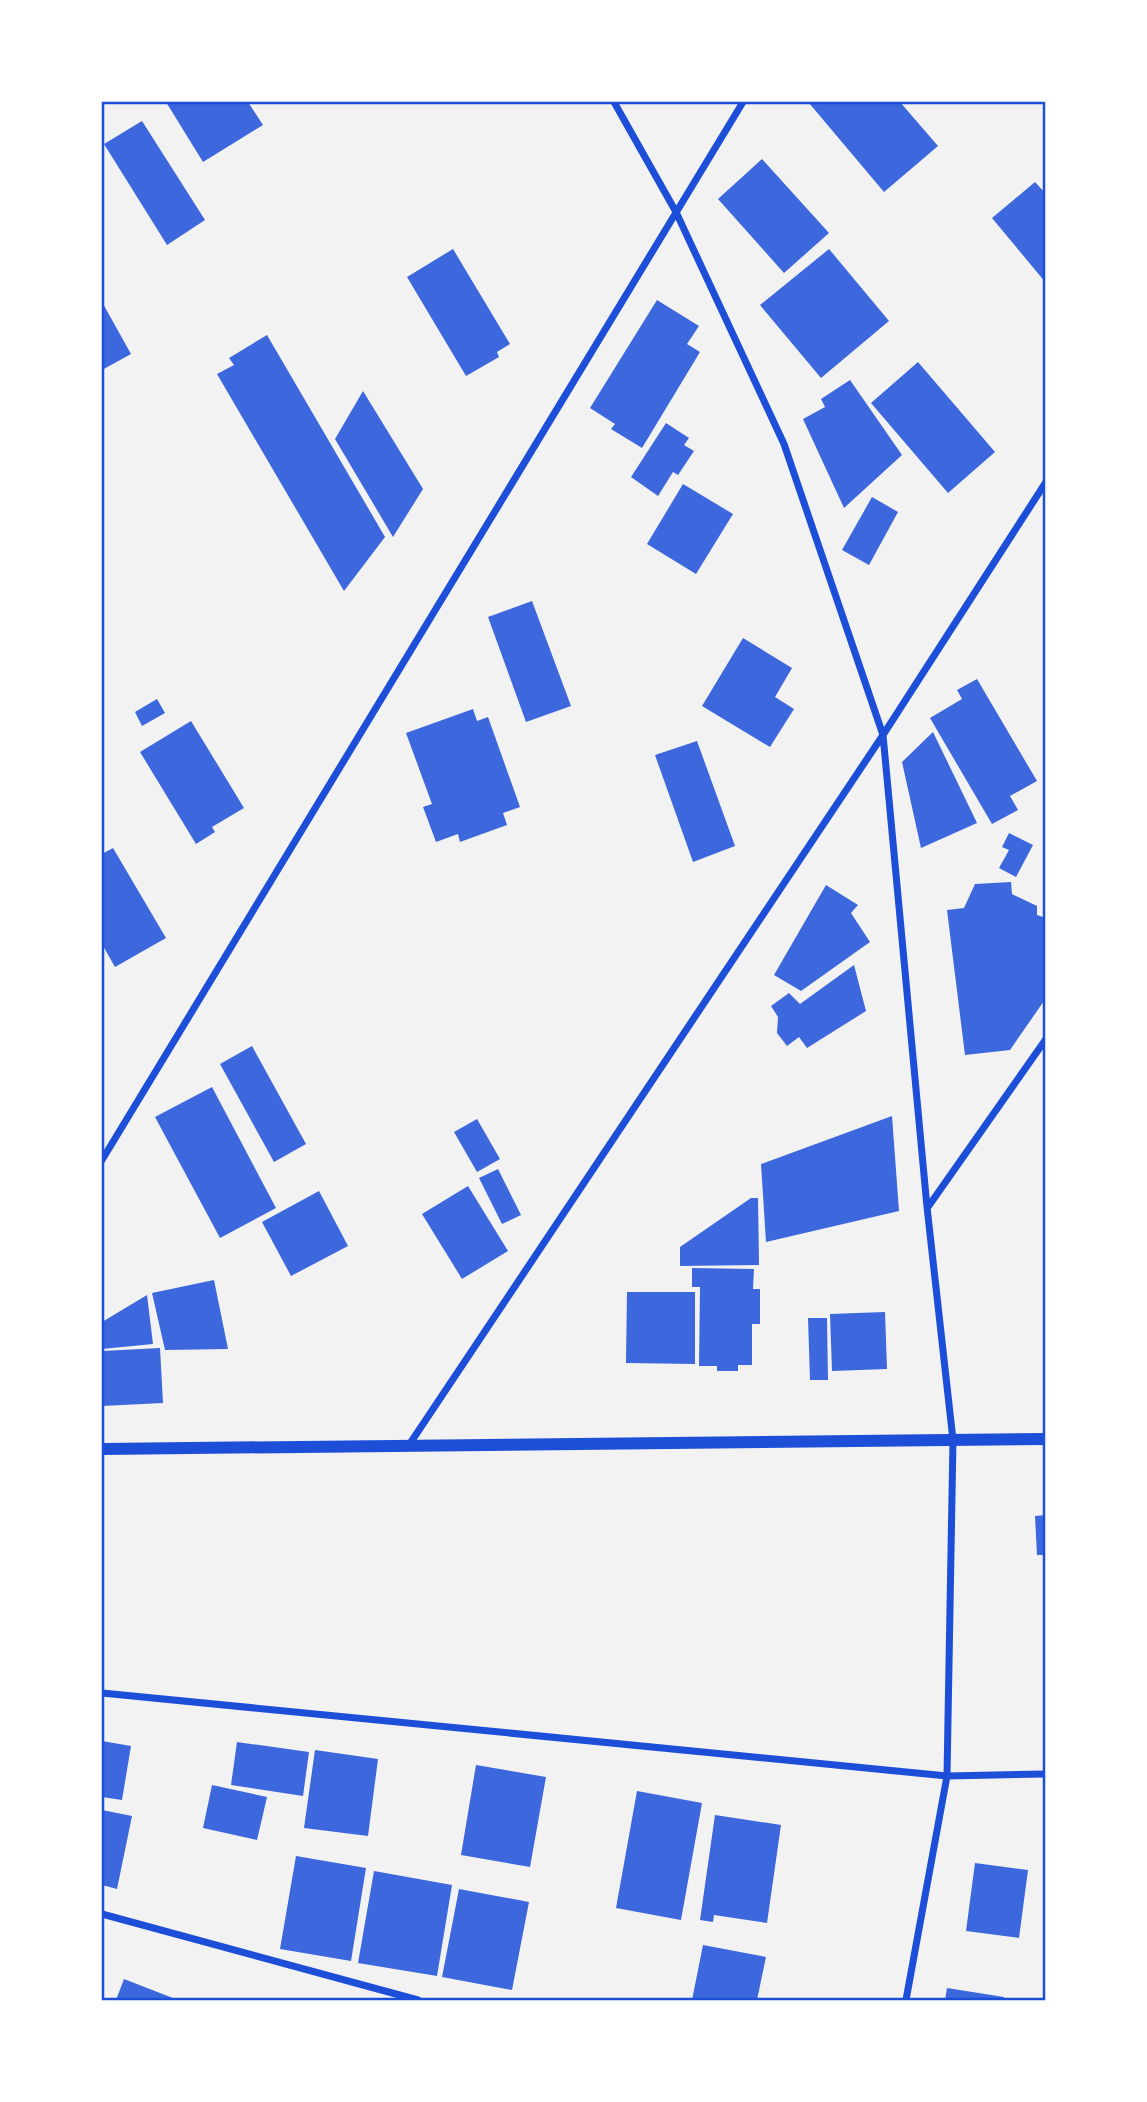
<svg xmlns="http://www.w3.org/2000/svg" width="1147" height="2102" font-family="Manrope,sans-serif">
<rect width="100%" height="100%" fill="#f2f2f2"/>
<!-- building -->
<path fill="#3d67dc" d="M166,102h82l15,23 -60,37z
M811,102h89l38,44 -54,46 -75,-89z
M142,121l63,99 -38,25 -63,-101z
M762,159l67,74 -45,40 -66,-74z
M1035,182l11,12v89l-54,-65z
M453,249l57,95 -13,8 2,5 -33,19 -59,-99z
M829,249l60,72 -68,57 -61,-73z
M657,300l42,26 -12,18 13,8 -58,96 -31,-19 4,-5 -25,-16z
M102,302l29,52 -29,16z
M267,335l118,202 -41,54 -127,-217 17,-9 -5,-7z
M918,362l77,90 -47,41 -77,-90z
M850,380l52,75 -58,53 -41,-89 22,-12 -4,-8z
M363,391l60,98 -30,48 -58,-98z
M666,423l23,15 -5,7 10,6 -16,24 -5,-3 -15,24 -27,-19z
M683,484l50,30 -37,60 -49,-30z
M872,497l26,15 -29,53 -27,-15z
M532,601l39,105 -45,16 -38,-105z
M743,638l49,30 -17,29 19,12 -24,38 -68,-41z
M977,679l60,102 -27,15 8,14 -26,14 -62,-106 32,-19 -5,-9z
M157,699l8,14 -23,13 -7,-14z
M473,709l4,12 11,-4 32,90 -17,6 4,12 -47,17 -2,-8 -22,8 -13,-35 9,-3 -26,-71z
M191,721l53,87 -32,19 3,5 -19,12 -56,-92z
M933,732l44,91 -56,25 -19,-86z
M697,741l38,105 -42,16 -38,-107z
M1009,833l24,12 -17,32 -17,-9 10,-18 -7,-3z
M113,848l53,90 -51,29 -13,-23v-90z
M1011,882l1,12 25,12v9l9,3v80l-36,52 -45,5 -18,-145 17,-2 11,-24z
M826,885l32,20 -7,8 19,29 -69,49 -27,-16z
M854,965l12,46 -59,37 -8,-11 -12,9 -10,-13 1,-16 -7,-11 18,-13 11,11z
M252,1046l54,98 -32,18 -54,-98z
M212,1087l64,121 -56,30 -65,-121z
M892,1116l7,95 -133,31 -5,-78z
M477,1119l23,40 -23,13 -23,-40z
M498,1169l23,46 -19,9 -23,-46z
M468,1186l40,65 -46,28 -40,-65z
M319,1191l29,55 -57,30 -29,-54z
M751,1198h7l1,67 -79,1v-19z
M692,1268l62,1 -1,20h7v35h-8v41h-14v6h-21v-5h-18l1,-79h-8z
M214,1280l14,69 -63,1 -13,-57z
M627,1292h68v72l-69,-1z
M147,1295l6,49 -51,5v-27z
M885,1312l2,57 -55,2 -2,-57z
M808,1318h19l1,62h-18z
M160,1348l3,55 -61,3v-55z
M1046,1515v40h-9l-2,-39z
M102,1741l29,5 -9,54 -20,-3z
M237,1742l72,10 -6,44 -72,-11z
M315,1750l63,9 -10,77 -64,-8z
M476,1765l70,12 -16,90 -69,-12z
M212,1785l55,12 -10,43 -54,-12z
M637,1791l65,12 -21,117 -65,-12z
M102,1810l30,6 -15,73 -15,-4z
M715,1815l66,10 -14,98 -53,-8 -1,7 -13,-2z
M296,1856l70,12 -15,93 -71,-12z
M975,1863l53,7 -9,68 -53,-7z
M374,1871l78,14 -15,91 -79,-13z
M459,1889l70,13 -17,88 -70,-13z
M703,1945l63,12 -9,43h-65z
M124,1979l54,21h-62z
M947,1988l57,9 -1,3h-58z"/>
<g fill="none" stroke-linecap="round" stroke-linejoin="round">
<!-- minor -->
<path stroke="#1d4ed8" stroke-width="7" d="M614,102l62,110 108,232 99,291 44,472 26,233 -6,336 -41,224
M102,1160l641,-1058
M928,1207l118,-168
M409,1445l474,-710 163,-253
M102,1693l845,83 99,-2
M102,1914l316,86"/>
<!-- tertiary -->
<path stroke="#1d4ed8" stroke-width="12" d="M102,1449l944,-10"/>
</g>
<!-- border -->
<rect width="1147" height="2102" fill="none" stroke="#ffffff" stroke-width="206"/>
<rect x="103" y="103" width="941" height="1896" fill="none" stroke="#1d4ed8" stroke-width="2.5"/>
</svg>
